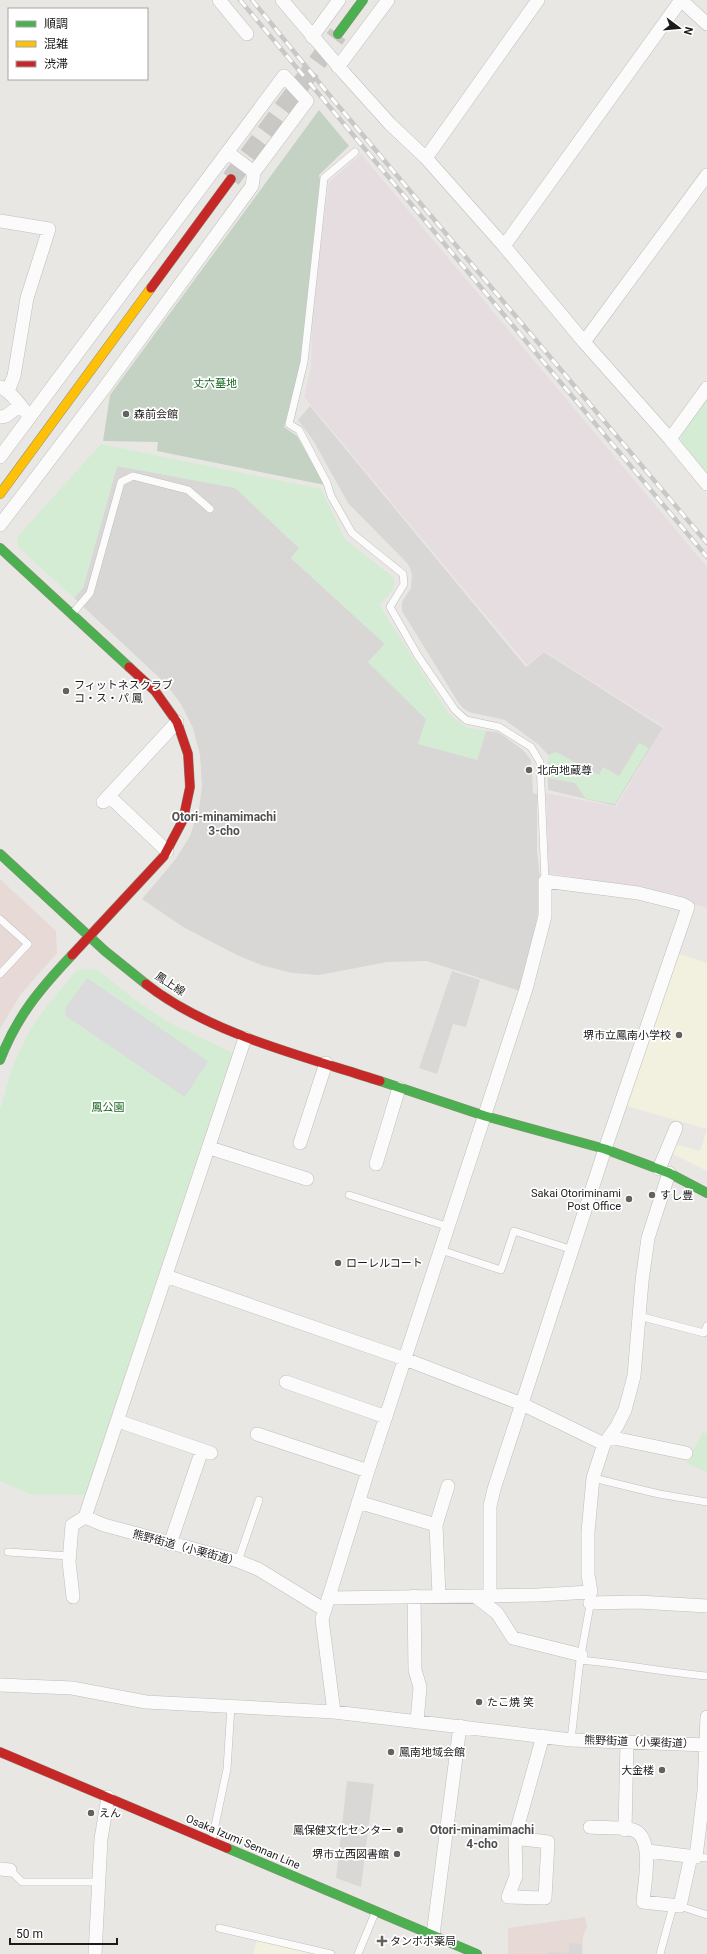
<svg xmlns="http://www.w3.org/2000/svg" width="707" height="1954" font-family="Roboto,'Noto Sans JP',sans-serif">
<rect width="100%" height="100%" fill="#e9e7e3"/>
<!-- residential -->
<path fill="#d8d7d5" d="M310,406l216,261 18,-15 119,76 -48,78 -67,-16v-35l-9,-10 -34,-25 -36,-8 -6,-4 -5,-6 -56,-91v-9l9,-14 1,-13 -2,-7 -3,-5 -59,-60 -35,-63 -15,-20z
M117,466l118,21 64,61 -8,10 94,86 -17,18 58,57 51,41 9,-29 11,1 7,4 19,14 8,10v6h-4v8h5l1,19 4,1v57l4,38 -7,50 -14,52 -93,-30 -40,1 -68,13 -27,-2 -31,-8 -24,-10 -54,-28 -41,-28 33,-39 15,-24 9,-27 3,-22 -2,-32 -7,-27 -12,-24 -15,-20 -92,-86 9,-10z"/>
<!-- commercial -->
<path fill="#e6d9d6" d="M0,879l56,52 1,22 -37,42 -20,34z
M585,1917l2,10 -4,9 -1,18h-74v-26z"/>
<!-- industrial -->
<path fill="#e6dde1" d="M361,154l346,413v341l-32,-10 1,-4 -127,-21 -3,-80 70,14 48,-80 -120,-76 -17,14 -223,-268 7,-30 2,-75 16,-110z"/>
<!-- education -->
<path fill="#f2f1df" d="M679,954l28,9v166l-80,-23z
M707,1129v42l-36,-18 4,-9 25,7z
M258,1936l73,18h-78z"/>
<!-- cemetery -->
<path fill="#c4d2c4" d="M319,110l30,36 -30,29 1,4 -20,186 -16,62 13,9 28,49 -168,-34 1,-9 -55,-1 7,-46z"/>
<!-- park -->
<path fill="#d4ecd4" d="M707,399v74l-26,-31v-6z
M101,444l220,45 24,50 49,39c2,13 -7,18 -15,27l70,109 17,13 20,4 -9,29 -59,-16 8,-25 -58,-57 17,-18 -94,-86 8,-10 -64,-60 -118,-22 -34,122 -9,10 -56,-51 -1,-10z
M639,743l10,5 -34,56 -29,-5 -11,-16 -27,-5v-23l8,-3 43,23 4,-8 16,9z
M97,969l37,30 34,23 65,31 -147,442 -56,-1 -30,-13v-371c7,-24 13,-48 25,-70 13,-26 34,-48 52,-70z
M703,1432l4,2v38l-21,-9z"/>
<!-- parking -->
<path fill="#d9d8d7" d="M452,971l28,9 -14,47 -13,-3 -16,50 -18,-6z
M347,1781l27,3 -13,103 -25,-9z
M569,1943l13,1v10h-34v-2l21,1z"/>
<!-- plaza -->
<path fill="#dbdadd" d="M87,978l121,83 -23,36 -119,-81 -1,-7z"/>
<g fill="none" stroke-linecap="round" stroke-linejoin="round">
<!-- secondary-tunnel -->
<path stroke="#cac8c5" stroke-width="19" stroke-dasharray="19 10" stroke-linecap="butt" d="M231,179l107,-145"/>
<!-- lane casing -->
<g stroke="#bfbebc" stroke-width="8">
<path id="lane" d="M355,152l-31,26 -20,184 -15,62 10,6 28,53 4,13 21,37 51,41 1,10 -14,23 28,49 37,54 11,10 33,7 32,20 9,15 5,119
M72,614l18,-21 31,-111 12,-6 55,14 22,19
M0,919l28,25 -28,30
M349,1195l100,32
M441,1250l60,20 13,-39 59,19
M639,1316l65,17 3,-7
M593,1478l66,16 48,8
M8,1552l61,4
M238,1561l21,-61
M580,1660c43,4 84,12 127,16
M571,1740l9,-80 11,-60
M212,1840l15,-71 4,-63
M696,1857l11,1
M10,1870l12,12h76
M680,1906l27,9
M219,1928l112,26
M358,1954l17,-41
M660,1954l13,-48"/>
</g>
<!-- street casing -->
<g stroke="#bfbebc" stroke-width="14">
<path id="street" d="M219,0l28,34
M282,0l63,74 45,50 36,34 78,88 80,96 86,97 37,45
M681,0l26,24
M312,37l27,-37
M338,67l50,-67
M426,158l112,-158
M0,221l49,8 -22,69 -13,78 -6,15
M504,246l177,-246
M584,342l123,-167
M1,387c12,6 20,20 29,30
M0,417l6,-1 13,-10
M670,439l37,-51
M0,457l284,-381 23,25 -53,71
M0,525l105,-138 147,-201 2,-14 -27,-20
M109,796l58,55
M103,802l74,-80
M300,1143l26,-80
M210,1148l97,31
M376,1164l23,-76
M659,1169l17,-41
M166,1276l239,83 117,45 82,40
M286,1382l100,35
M118,1421l93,32
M257,1434l111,37
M609,1437l77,16
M358,1502l78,23
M85,1517l19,8 134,36 20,8 67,41
M170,1544l32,-94
M414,1596l1,74 5,17 -3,35
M439,1596l-3,-71 12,-39
M475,1596l22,17 16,25 68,17
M73,1597l-4,-35 3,-37 13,-8 160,-479
M328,1598l210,-3 53,-3 -3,-17v-43l5,-54 11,-34 13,-18 8,-16 9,-34 8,-95 6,-43 21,-65
M590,1603l48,-1 69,4
M0,1685l72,3 74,14 188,10 237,28 136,5
M334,1712l-12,-93 46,-148 158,-482 19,-73v-35l93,12 44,11 6,3 -83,242 -111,340 -4,17v89
M590,1827c11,1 34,0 43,3 22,7 11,55 10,72l37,4 11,-50
M625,1830l2,-88
M515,1838l33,4 -3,56 -37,-1 8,-21 -1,-40 28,-100
M648,1851l48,6 8,-66 3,-74
M0,1869l10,1
M433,1935l27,-209
M95,1954l6,-115 7,-42"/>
</g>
<!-- fast casing -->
<g stroke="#8e907e" stroke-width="10">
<path id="fast" d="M338,34l25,-34
M0,548l129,119
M0,854l105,97 41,33
M0,1060c17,-44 40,-71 72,-105
M380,1081l105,35 120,33 64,24 38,20
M227,1848l250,106"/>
</g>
<!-- slow casing -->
<g stroke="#8e907e" stroke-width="10">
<path id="slow" d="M0,494l151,-206"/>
</g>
<!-- jam casing -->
<g stroke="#8e907e" stroke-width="10">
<path id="jam" d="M151,288l80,-109
M72,955l92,-99 19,-36 7,-33 -2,-33 -11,-32 -22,-31 -26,-24
M146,984c64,50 157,72 234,97
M0,1752l227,96"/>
</g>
<!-- lane -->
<use href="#lane" stroke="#fcfbfb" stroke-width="7"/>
<!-- street -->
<use href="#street" stroke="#fcfbfb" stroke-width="13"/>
<!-- fast -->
<use href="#fast" stroke="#4caf50" stroke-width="9"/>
<!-- slow -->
<use href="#slow" stroke="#ffc107" stroke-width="9"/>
<!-- jam -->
<use href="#jam" stroke="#c62828" stroke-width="9"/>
<!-- rail casing -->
<g stroke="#c9c8c8" stroke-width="4.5">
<path id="rail" d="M240,0l467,557
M252,0l83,102 372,441"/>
</g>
<!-- rail -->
<use href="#rail" stroke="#fff" stroke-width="3" stroke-dasharray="9" stroke-linecap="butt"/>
</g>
<!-- markers -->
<g fill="#636261" stroke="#fff" stroke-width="1.5">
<circle cx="126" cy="414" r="4"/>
<circle cx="66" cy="691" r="4"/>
<circle cx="529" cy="770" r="4"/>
<circle cx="679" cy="1035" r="4"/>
<circle cx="652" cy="1195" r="4"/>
<circle cx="629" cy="1199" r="4"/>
<circle cx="338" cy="1263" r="4"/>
<circle cx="479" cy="1702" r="4"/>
<circle cx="391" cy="1752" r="4"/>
<circle cx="662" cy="1770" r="4"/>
<circle cx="91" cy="1813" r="4"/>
<circle cx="400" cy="1830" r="4"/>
<circle cx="397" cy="1854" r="4"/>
<path d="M380 1935h4v4h4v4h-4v4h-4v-4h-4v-4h4z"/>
</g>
<g text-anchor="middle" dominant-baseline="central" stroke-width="3.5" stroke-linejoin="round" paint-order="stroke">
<!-- park labels -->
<g font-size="11" fill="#186922" stroke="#fff">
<text x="215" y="383">丈六墓地</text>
<text x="108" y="1107">鳳公園</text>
</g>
<!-- poi labels -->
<g font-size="11" fill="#1b1b1b" stroke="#fff" text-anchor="start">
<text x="134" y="414">森前会館</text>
<text x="74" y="685">フィットネスクラブ<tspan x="74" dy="13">コ・ス・パ 鳳</tspan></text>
<text x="537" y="770">北向地蔵尊</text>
<text x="671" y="1035" text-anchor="end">堺市立鳳南小学校</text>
<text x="621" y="1193" text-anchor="end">Sakai Otoriminami<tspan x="621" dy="13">Post Office</tspan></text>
<text x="660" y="1195">すし豊</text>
<text x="346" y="1263">ローレルコート</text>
<text x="487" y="1702">たこ焼 笑</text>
<text x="399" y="1752">鳳南地域会館</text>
<text x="654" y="1770" text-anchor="end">大金楼</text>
<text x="99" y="1813">えん</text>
<text x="392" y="1830" text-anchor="end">鳳保健文化センター</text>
<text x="389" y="1854" text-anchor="end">堺市立西図書館</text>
<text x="390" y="1941">タンポポ薬局</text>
</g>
<!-- street labels -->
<g font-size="11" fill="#1b1b1b" stroke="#fff">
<text transform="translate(170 984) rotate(33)">鳳上線</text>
<text transform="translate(186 1548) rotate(15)">熊野街道（小栗街道）</text>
<text transform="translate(639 1742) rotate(2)">熊野街道（小栗街道）</text>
<text transform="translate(243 1842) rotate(23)">Osaka Izumi Sennan Line</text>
</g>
<!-- neighbourhood labels -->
<g font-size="12" font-weight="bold" fill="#4e4e4e" stroke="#fff">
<text x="224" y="817">Otori-minamimachi<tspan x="224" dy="14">3-cho</tspan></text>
<text x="482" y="1830">Otori-minamimachi<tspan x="482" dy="14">4-cho</tspan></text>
</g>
</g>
<!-- legend -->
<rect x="8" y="8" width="140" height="72" fill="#ffffff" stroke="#a4a4a4"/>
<rect x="16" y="21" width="20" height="6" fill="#4caf50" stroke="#a4a4a4"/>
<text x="44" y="28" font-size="12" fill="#1b1b1b">順調</text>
<rect x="16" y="41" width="20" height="6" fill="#ffc107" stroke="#a4a4a4"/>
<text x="44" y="48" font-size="12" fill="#1b1b1b">混雑</text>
<rect x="16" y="61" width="20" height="6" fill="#c62828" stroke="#a4a4a4"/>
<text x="44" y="68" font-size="12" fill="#1b1b1b">渋滞</text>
<!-- north arrow -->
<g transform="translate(679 28) rotate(106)" stroke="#ffffff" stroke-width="3" paint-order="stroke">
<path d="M0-3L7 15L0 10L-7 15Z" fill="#1b1b1b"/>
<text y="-6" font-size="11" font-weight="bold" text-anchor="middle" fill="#1b1b1b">N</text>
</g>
<!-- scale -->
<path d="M10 1938v6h107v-6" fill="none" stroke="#1b1b1b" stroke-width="2"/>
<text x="16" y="1938" font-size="12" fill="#1b1b1b" stroke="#ffffff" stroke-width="3" paint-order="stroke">50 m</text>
</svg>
